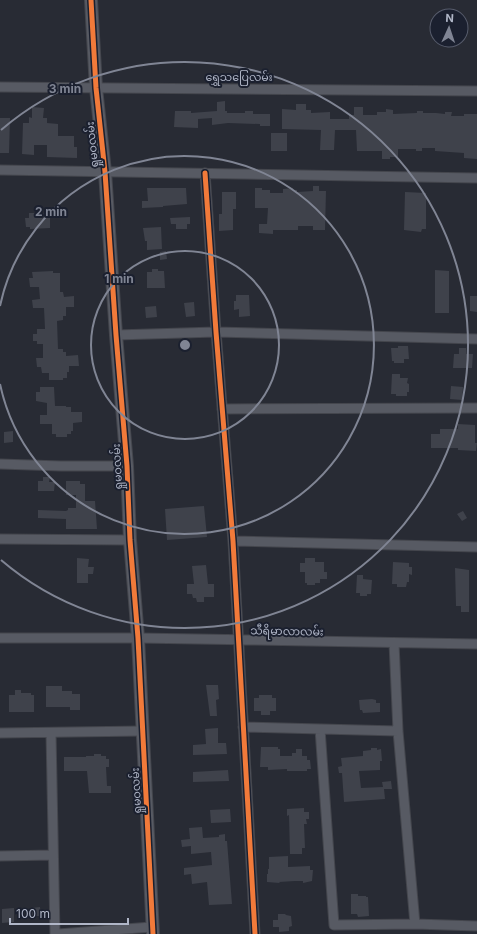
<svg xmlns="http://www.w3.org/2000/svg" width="477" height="934" font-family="Inter,'Noto Sans Myanmar',sans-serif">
<rect width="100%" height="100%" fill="#282b34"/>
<!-- building -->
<path fill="#3f424b" d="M225,101v10h2v2h18v-2h8v3h17v12h-10v-2l-32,-1 -16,2v-7l-14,1v9l-24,-1 1,-16h16v2l26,-2v-9z
M296,104h10v6h5v3l19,-1v7h19v-4h5v-8h9v8h14v-3h9v-3l7,1v4l24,-1v-2h6v2h13l9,1v-2h7l-1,4h13v-2h13v45l-13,-1v-5l-29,-2v-3h-13v3h-6v-2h-18v8h-8v2h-8v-8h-25l-1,-21h-21l-1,20h-14l1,-20 -39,-1v-20l14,1z
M32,107l12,1 -1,10h4v5l11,1v12h16v11h3v11l-30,-1v-12h-13v10l-12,-1 1,-31h6v-6l3,1z
M0,118h10l-1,35h-9z
M271,133h16v18h-16z
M313,186h6v5h7l-1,39h-12v-4h-15v4h-25v4l-14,-1v-9h8l1,-16h-13v-20h7v2h8v3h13v-4l10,-1v2h4v2l16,-1z
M147,188h39l1,16 -24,2v1l-21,1v-7h6z
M222,192h14v17h-3v21l-14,1v-17h3z
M405,192l21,1v36h-4l-1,3 -17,-2z
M29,213h21v15l-20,1v-2h-4l-1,-9h4z
M190,217v7h-3v5h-11v-5h-5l-1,-6z
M161,227l1,22 -15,1v-9h-2l-2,-13z
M166,251l1,8 -7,1v-8z
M152,269h6v2h6l1,17h-18v-16h5z
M435,270l14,1v42h-14z
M53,271v2h7v19h3l1,5 10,-1v11h-8v9h-3v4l-6,1 1,28h5v3h3v4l12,-1 1,11h-10v6h-2v6h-4v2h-14v-7h-7l-1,-6h-4l-1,-9h7v-14h-6v-3h-4v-7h4v-5h8l-1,-21h-11l-1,-8 8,-1 -1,-12h-9l-1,-9h4l-1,-6z
M236,295h13l1,21 -11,1v-8l-5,1v-9h2z
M470,296h7v16l-7,-1z
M194,302l1,14 -9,1 -2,-14z
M156,306l1,11 -11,1 -1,-11z
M398,346h10l1,13h-5v4h-10v-2h-2l-1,-13h7z
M459,348h7v6h7l-1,14h-19l1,-14h5z
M392,374h8v4h8l-1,5 2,1v8h-2v4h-11v-2h-5z
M451,386l12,1 -1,13 -12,-1z
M40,387h14l1,19h11v1h5v5h11v10l-9,1v8h-2v3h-4v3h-11v-3h-4v-10h-12v-9h7v-12l-11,-2v-9h4z
M458,424l17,1v18h2l-1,8 -18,-1v-2h-27v-14h9v-5h18z
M13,431v11l-9,1v-11z
M43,477h7l-1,5h6l-1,9h-16v-10h5z
M66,481h14v3h5v17h10l2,28h-31v-10l-28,-1v-8l28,1 2,-1v-2h8v-13h-10z
M204,506l3,31 -40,3 -2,-31z
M463,511l4,7 -5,3 -5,-7z
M77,558l12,1 -1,8h6l-1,7h-5v9h-11z
M305,558h10v4h9v10h3v7h-7v4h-5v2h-8v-2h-2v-11h-5v-9h5z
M393,562l16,1v4h3v8l-3,-1v8h-2l-1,5h-9v-3h-5z
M206,565l2,19h6v13h-10v5h-7l-1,-4h-3l-1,-4h-5v-10h7l-2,-18z
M455,568l14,2v42h-8v-6h-5z
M357,575h6v4l9,1 -1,14h-4v2h-7v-3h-4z
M206,685h12l1,14 -3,1 1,16h-7z
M46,686h16v5h10v3h8v16h-10v-3h-24z
M15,690h6v3h10v2h3v17h-25v-17h6z
M259,695h13v3h4v13h-6v4h-9v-4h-7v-13h5z
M372,699l4,1v3h4v9l-17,1 -1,-3h-2l-1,-10z
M218,728v15h8l1,11 -34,1v-10l13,-1 -1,-15z
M261,747h17v2h2v7h12v-3h4v-4h6v7h5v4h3l1,9h-4v2h-20v-2l-19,1v-3h-8z
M371,748h6v2l4,-1 1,12h-2v9l-21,1 2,17 22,-1 -1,-5 9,-1 1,8h-8l1,10 -41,3 -2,-29h-3l-1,-6 4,-1 -1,-8 22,-2v-5l8,-1z
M94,754h7v2h5v3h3v8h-3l1,19h4v7h-22l-2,-22h-23v-14h22v-1h8z
M228,770l1,11 -36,1v-10z
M304,808v4h5v7h-3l1,5h-3l1,24h-3v6h-12l-1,-39 -2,1v-7z
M230,809l1,13 -20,1 -1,-13z
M202,827l1,11 16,-1v-2l6,-1v7h2l5,63 -23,1 -2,-23 -15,2 -1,-10 -7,1v-7l28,-3 -1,-13 -20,2v-8l-9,1 -1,-7 9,-1 -1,-11z
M288,856v11l22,-1v4h3l-1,11 -9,2v-2h-8l-16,1 1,1 -13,-1v-8h1v-5h1v-12z
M351,894h7v2h8v1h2l1,19 -11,1 -1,-3h-6z
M40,907l1,9h-9v-8z
M14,908v14l-12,1v-14z
M278,914h7l1,1 5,1 1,10 -3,1v4l-10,1v-5h-6v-7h5z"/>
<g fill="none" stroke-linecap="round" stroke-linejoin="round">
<!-- minor casing -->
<g stroke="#44464d" stroke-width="11">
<path id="minor" d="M0,87l477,4
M0,170l477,8
M205,173l11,159 17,209 22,393
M116,335l100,-3 261,7
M222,409l255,-1
M0,464l61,2h66
M0,539l130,1
M233,541l244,6
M0,638h138l339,6
M394,643l4,88 17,193 62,2
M243,727l155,4
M320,729l14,196 81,-1
M0,733l143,-2
M51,733l4,201
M0,856l53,-1
M58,934l94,-7"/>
</g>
<!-- tertiary casing -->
<g stroke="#44464d" stroke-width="14">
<path id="tertiary" d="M91,0l5,88 9,84 11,163 11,131 3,74 8,98 15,296"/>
</g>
<!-- minor -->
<use href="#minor" stroke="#575a63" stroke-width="9"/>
<!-- tertiary -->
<use href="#tertiary" stroke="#575a63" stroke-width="12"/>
<!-- cycleway casing -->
<g stroke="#1b202f" stroke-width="8">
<path id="cycleway" d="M91,0l5,88 9,84 11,163 11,131 3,74 8,98 15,296
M205,173l11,159 17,209 22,393"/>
</g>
<!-- cycleway -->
<use href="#cycleway" stroke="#f17a3a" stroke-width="5"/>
</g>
<!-- distance rings -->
<g fill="none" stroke="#808594" stroke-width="2">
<circle cx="185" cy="345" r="94"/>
<path d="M0 306A189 189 0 1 1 0 384"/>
<path d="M1 130A283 283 0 1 1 1 560"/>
</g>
<g text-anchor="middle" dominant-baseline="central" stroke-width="4" stroke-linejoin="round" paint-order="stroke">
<!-- street labels -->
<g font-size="11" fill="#b0b6c7" stroke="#1b202f">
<text x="239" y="77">ရွှေသပြေလမ်း</text>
<text transform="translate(92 145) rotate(-96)">ရှုမဝလမ်း</text>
<text transform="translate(117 467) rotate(-93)">ရှုမဝလမ်း</text>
<text transform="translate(287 631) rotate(1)">သီရိမာလာလမ်း</text>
<text transform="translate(136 791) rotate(-93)">ရှုမဝလမ်း</text>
</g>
</g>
<circle cx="185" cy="345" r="6" fill="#808594" stroke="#1b202f" stroke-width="2"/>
<g font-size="12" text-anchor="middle" font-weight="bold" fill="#808594" stroke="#1b202f" stroke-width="4" stroke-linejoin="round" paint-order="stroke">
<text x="65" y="93">3 min</text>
<text x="51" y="216">2 min</text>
<text x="119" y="283">1 min</text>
</g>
<!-- north arrow -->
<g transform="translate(449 28) rotate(3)"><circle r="19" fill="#1b202f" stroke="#575c6c"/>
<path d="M0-3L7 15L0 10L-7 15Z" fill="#808594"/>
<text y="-6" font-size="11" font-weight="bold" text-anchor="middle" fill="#b0b6c7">N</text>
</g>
<!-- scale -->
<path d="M10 918v6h118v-6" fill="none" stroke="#b0b6c7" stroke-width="2"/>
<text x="16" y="918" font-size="12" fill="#b0b6c7" stroke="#1b202f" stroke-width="3" paint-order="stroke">100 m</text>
</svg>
